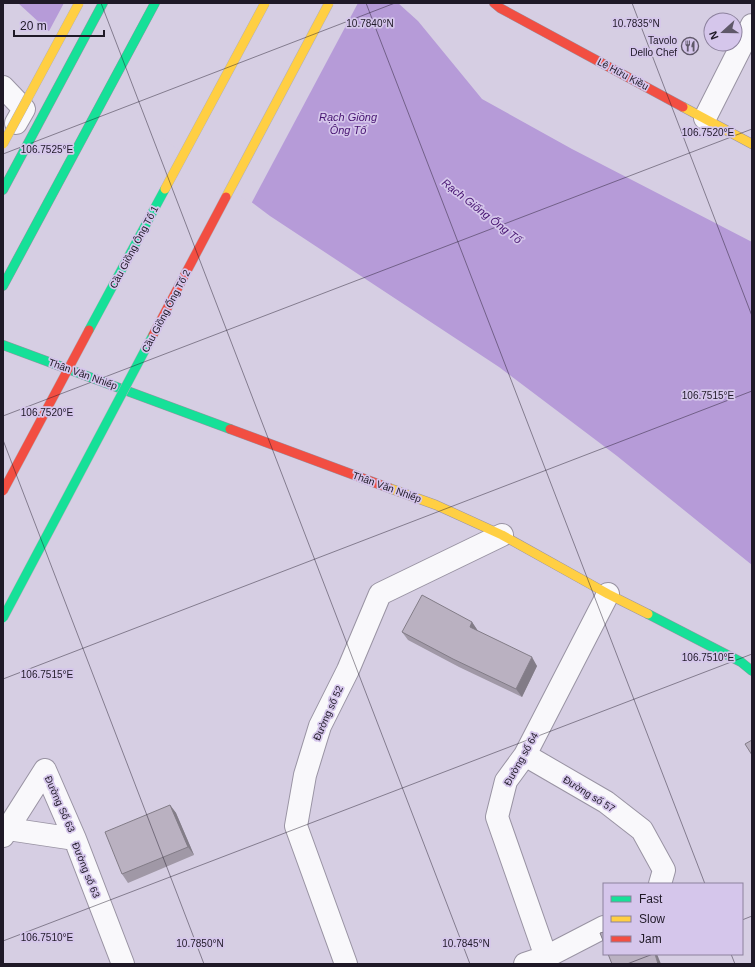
<svg xmlns="http://www.w3.org/2000/svg" width="755" height="967" font-family="Helvetica,sans-serif">
<rect width="100%" height="100%" fill="#d6cee3"/>
<!-- water -->
<path fill="#b69bd8" d="M18,3h380l20,18 64,78 90,50 180,93v323l-135,-109 -118,-89 -229,-151 -109,-82z"/>
<!-- pier -->
<path fill="#d6cee3" d="M64,3h294l-107,201 -91,-68 -112,-103z"/>
<g fill="none" stroke-linecap="round" stroke-linejoin="round">
<!-- street casing -->
<g stroke="#9993a3" stroke-width="24">
<path id="street" d="M3,87l21,22 -8,14
M705,118l47,-93
M525,755l81,47 36,28 22,40 -4,14
M45,770l30,69
M8,829l67,10 48,125
M3,836l42,-66
M546,957l-49,-140 9,-36 19,-26 83,-161
M346,964l-50,-138 9,-51 15,-49 28,-56 32,-76 122,-59
M525,964l21,-7 58,-30"/>
</g>
<!-- fast casing -->
<g stroke="#9993a3" stroke-width="10">
<path id="fast" d="M3,190l100,-187
M3,286l152,-283
M3,345l227,84
M648,614l93,48 11,9"/>
</g>
<!-- slow casing -->
<g stroke="#9993a3" stroke-width="10">
<path id="slow" d="M683,107l69,37
M389,488l47,17 66,30 106,59 40,20"/>
</g>
<!-- jam casing -->
<g stroke="#9993a3" stroke-width="10">
<path id="jam" d="M494,3l6,5 183,99
M230,429l159,59"/>
</g>
<!-- street -->
<use href="#street" stroke="#f9f8fb" stroke-width="22"/>
<!-- fast -->
<use href="#fast" stroke="#16e098" stroke-width="9"/>
<!-- slow -->
<use href="#slow" stroke="#ffcf43" stroke-width="9"/>
<!-- jam -->
<use href="#jam" stroke="#f24e42" stroke-width="9"/>
<!-- fast-bridge casing -->
<g stroke="#b3afb9" stroke-width="10" stroke-linecap="butt">
<path id="fast-bridge" d="M89,330l76,-141
M3,618l150,-283"/>
</g>
<!-- slow-bridge casing -->
<g stroke="#b3afb9" stroke-width="10" stroke-linecap="butt">
<path id="slow-bridge" d="M3,144l76,-141
M165,189l100,-186
M226,197l103,-194"/>
</g>
<!-- jam-bridge casing -->
<g stroke="#b3afb9" stroke-width="10" stroke-linecap="butt">
<path id="jam-bridge" d="M153,335l73,-138
M3,491l86,-161"/>
</g>
<!-- fast-bridge -->
<use href="#fast-bridge" stroke="#16e098" stroke-width="9"/>
<!-- slow-bridge -->
<use href="#slow-bridge" stroke="#ffcf43" stroke-width="9"/>
<!-- jam-bridge -->
<use href="#jam-bridge" stroke="#f24e42" stroke-width="9"/>
</g>
<!-- wall -->
<path fill="#a098a6" d="M472,622l6,9 59,35 -15,31 -63,-30 -51,-27 -6,-8z
M170,805l6,8 18,42 -66,28 -6,-9z"/>
<!-- shaded-wall -->
<path fill="#827c87" d="M472,622l6,9 -8,-4z
M532,657l5,9 -15,31 -6,-8z
M170,805l6,8 18,42 -6,-8z
M655,954h2l4,10h-3z"/>
<!-- building -->
<path fill="#bab1c1" stroke="#827c87" d="M422,595l50,27 -2,5 62,30 -16,32 -63,-30 -51,-27z
M752,740v15l-7,-11z
M170,805l18,42 -66,27 -17,-42z
M604,932v11l-4,-10z
M608,954h47l3,10h-46z"/>
<!-- ticks -->
<path fill="none" stroke="#1f1927" stroke-width="1" stroke-opacity="0.45" d="M101,3l369,961M366,3l339,881M632,3l120,313M3,154l392,-151M3,416l749,-287M3,440l201,524M3,679l749,-288M742,920l10,-4M3,941l749,-287M731,954l4,10M627,964l26,-10"/>
<!-- icons -->
<defs>
<g id="restaurant-ring" transform="scale(0.9)"><circle r="9.5" fill="#d5c6eb" stroke="#5f5869" stroke-width="1.5"/><path d="M-5-6h1v4h1v-4h1v4h1v-4h1v5L-1.5 .5V6h-2V.5L-5-1ZM5-6V6H3V1.5H1.5Q1.5-4 5-6Z" fill="#5f5869"/></g>
</defs>
<g fill-rule="evenodd">
<use href="#restaurant-ring" x="690" y="46"/>
</g>
<g text-anchor="middle" dominant-baseline="central" stroke-width="3.5" stroke-linejoin="round" paint-order="stroke">
<!-- poi labels -->
<g font-size="10" fill="#1f1927" stroke="#d5c6eb" text-anchor="end">
<text x="677" y="40">Tavolo<tspan x="677" dy="12">Dello Chef</tspan></text>
</g>
<!-- street labels -->
<g font-size="10" fill="#1f1927" stroke="#d5c6eb">
<text transform="translate(623 74) rotate(28)">Lê Hữu Kiều</text>
<text transform="translate(134 247) rotate(-62)">Cầu Giồng Ông Tố 1</text>
<text transform="translate(166 311) rotate(-62)">Cầu Giồng Ống Tố 2</text>
<text transform="translate(83 374) rotate(20)">Thân Văn Nhiếp</text>
<text transform="translate(387 487) rotate(20)">Thân Văn Nhiếp</text>
<text transform="translate(328 713) rotate(-66)">Đường số 52</text>
<text transform="translate(521 759) rotate(-61)">Đường số 64</text>
<text transform="translate(589 794) rotate(32)">Đường số 57</text>
<text transform="translate(60 804) rotate(66)">Đường Số 63</text>
<text transform="translate(86 870) rotate(68)">Đường số 63</text>
</g>
<!-- water labels -->
<g font-size="11" font-style="italic" fill="#471471" stroke="#d5c6eb">
<text x="348" y="117">Rạch Giồng<tspan x="348" dy="13">Ông Tố</tspan></text>
<text transform="translate(482 211) rotate(38)">Rạch Giống Ống Tố</text>
</g>
</g>
<g font-size="10" text-anchor="middle" fill="#1f1927" stroke="#d5c6eb" stroke-width="3.5" stroke-linejoin="round" paint-order="stroke">
<text x="370" y="27">10.7840°N</text>
<text x="636" y="27">10.7835°N</text>
<text x="708" y="136">106.7520°E</text>
<text x="47" y="153">106.7525°E</text>
<text x="708" y="399">106.7515°E</text>
<text x="47" y="416">106.7520°E</text>
<text x="708" y="661">106.7510°E</text>
<text x="47" y="678">106.7515°E</text>
<text x="47" y="941">106.7510°E</text>
<text x="200" y="947">10.7850°N</text>
<text x="466" y="947">10.7845°N</text>
</g>
<!-- border -->
<rect width="755" height="967" fill="none" stroke="#1f1927" stroke-width="8"/>
<!-- legend -->
<rect x="603" y="883" width="140" height="72" fill="#d5c6eb" stroke="#8c819d"/>
<rect x="611" y="896" width="20" height="6" fill="#16e098" stroke="#8c819d"/>
<text x="639" y="903" font-size="12" fill="#1f1927">Fast</text>
<rect x="611" y="916" width="20" height="6" fill="#ffcf43" stroke="#8c819d"/>
<text x="639" y="923" font-size="12" fill="#1f1927">Slow</text>
<rect x="611" y="936" width="20" height="6" fill="#f24e42" stroke="#8c819d"/>
<text x="639" y="943" font-size="12" fill="#1f1927">Jam</text>
<!-- north arrow -->
<g transform="translate(723 32) rotate(249)"><circle r="19" fill="#d5c6eb" stroke="#8c819d"/>
<path d="M0-3L7 15L0 10L-7 15Z" fill="#5f5869"/>
<text y="-6" font-size="11" font-weight="bold" text-anchor="middle" fill="#1f1927">N</text>
</g>
<!-- scale -->
<path d="M14 30v6h90v-6" fill="none" stroke="#1f1927" stroke-width="2"/>
<text x="20" y="30" font-size="12" fill="#1f1927" stroke="#d5c6eb" stroke-width="3" paint-order="stroke">20 m</text>
</svg>
